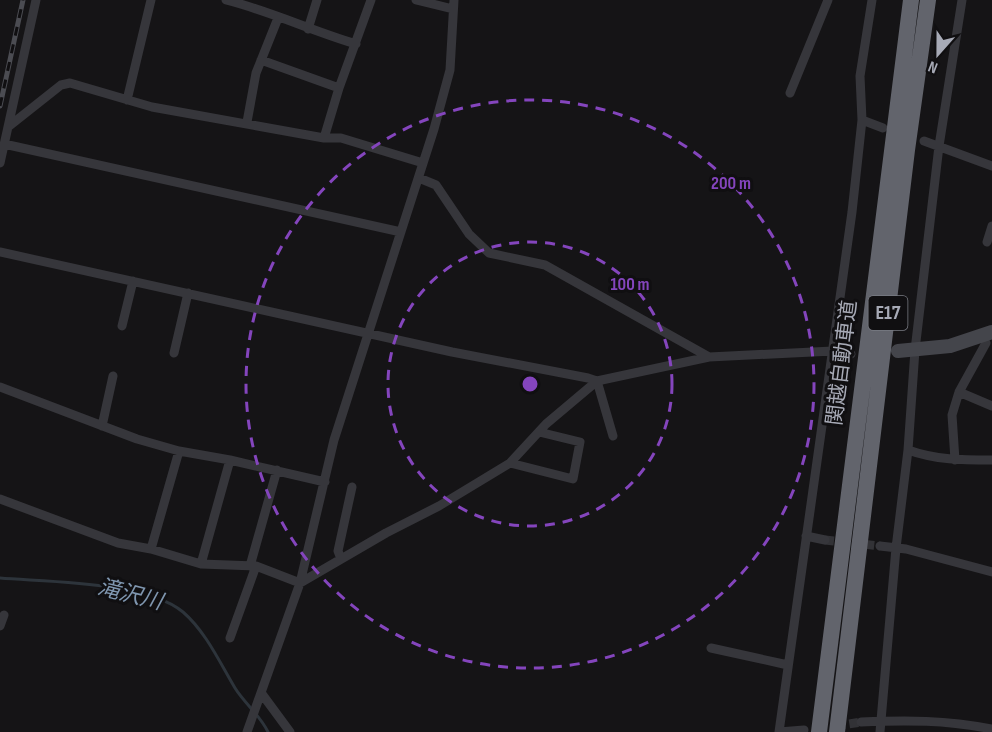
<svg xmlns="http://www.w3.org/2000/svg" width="992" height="732" font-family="'Sofia Sans Condensed','Noto Sans JP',sans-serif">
<rect width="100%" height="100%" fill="#151416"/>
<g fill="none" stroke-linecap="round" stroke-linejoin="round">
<!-- stream -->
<path stroke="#2d343b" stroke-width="3" d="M0,578c48,4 146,3 183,34 23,20 37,51 52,76 10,16 25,27 33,44"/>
<!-- street-tunnel -->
<path stroke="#323236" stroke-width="9" stroke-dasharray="9 4.5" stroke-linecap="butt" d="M825,540l55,6
M836,726l25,-4"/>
<!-- street -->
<path stroke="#36363b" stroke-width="9" d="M226,0c44,11 86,31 130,44
M416,0l37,9
M308,29l9,-29
M261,60l78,28
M790,93l38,-93
M127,100l24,-100
M862,120l21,8
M247,122l9,-49 22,-55
M8,127l53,-42 9,-2 82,24 172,31h17l82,25
M324,138l15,-50 32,-88
M924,141l68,25
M4,144l397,88
M0,163l36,-163
M419,178l17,7 33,49 20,19 56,12 164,92
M987,242l5,-16
M0,252l452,100 136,26 9,3 16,55
M122,326l11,-45
M986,343l-27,49 33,14
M174,353l14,-60
M0,387l137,52 42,12 51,9 95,22
M102,426l11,-50
M908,450c28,10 54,10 84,10
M955,460l-3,-45 7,-23
M510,463l63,16 7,-37 -41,-10
M0,499l118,44 33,6 50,15 55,2 44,17 86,-50 53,-27 71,-43 36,-39 51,-43 112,-24 124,-6 18,3
M806,536l19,4
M880,546l26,3 86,23
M151,549l28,-98
M341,559l-3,-8 14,-64
M201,564l29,-104
M250,566l27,-96
M0,626l4,-11
M230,638l26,-72
M711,648l77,17
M262,694l28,38
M861,722c46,-2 85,-2 131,7
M247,732l53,-149 34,-143 100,-311 16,-59 4,-70
M779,732l73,-520 10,-92 -2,-44 12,-76
M779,732l25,-2
M880,732l16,-184 12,-98 7,-100 24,-204 23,-146"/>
<!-- secondary -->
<path stroke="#44454b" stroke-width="14" d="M898,351l52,-5 42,-14"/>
<!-- highway -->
<path stroke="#62646c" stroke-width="16" d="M819,732l92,-732
M837,732l70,-582 21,-150"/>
<!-- rail casing -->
<g stroke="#4b4c52" stroke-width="5">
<path id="rail" d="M0,106l23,-106"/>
</g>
<!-- rail -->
<use href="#rail" stroke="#100f11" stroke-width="3" stroke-dasharray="9" stroke-linecap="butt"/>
</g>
<!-- distance rings -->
<g fill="none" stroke="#8445bd" stroke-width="3" stroke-dasharray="10 8">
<circle cx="530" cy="384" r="142"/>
<circle cx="530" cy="384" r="284"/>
</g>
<g text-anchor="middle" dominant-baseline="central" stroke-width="6" stroke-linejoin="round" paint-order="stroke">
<!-- shield labels -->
<rect fill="#100f11" stroke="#7a7c84" stroke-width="1.5" x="868.5" y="296" width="39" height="34" rx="4.5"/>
<g font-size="20" font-weight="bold" fill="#a7aab6">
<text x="888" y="313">E17</text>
</g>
<!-- street labels -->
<g font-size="21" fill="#a7aab6" stroke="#100f11">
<text transform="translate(842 363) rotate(-83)">関越自動車道</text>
</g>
<!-- water labels -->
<g font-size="22" font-style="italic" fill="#7f96af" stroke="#100f11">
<text transform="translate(130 595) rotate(14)">滝沢川</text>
</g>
</g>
<circle cx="530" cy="384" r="9" fill="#8445bd" stroke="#100f11" stroke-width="3"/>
<g font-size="18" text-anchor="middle" font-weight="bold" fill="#8445bd" stroke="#100f11" stroke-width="6" stroke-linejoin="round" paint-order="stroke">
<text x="731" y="189">200 m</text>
<text x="630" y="290">100 m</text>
</g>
<!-- north arrow -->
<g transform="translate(938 54) rotate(201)" stroke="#100f11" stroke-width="4.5" paint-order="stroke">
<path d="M0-4.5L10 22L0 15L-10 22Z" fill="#a7aab6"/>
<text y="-9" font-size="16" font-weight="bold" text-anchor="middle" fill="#a7aab6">N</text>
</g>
</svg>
